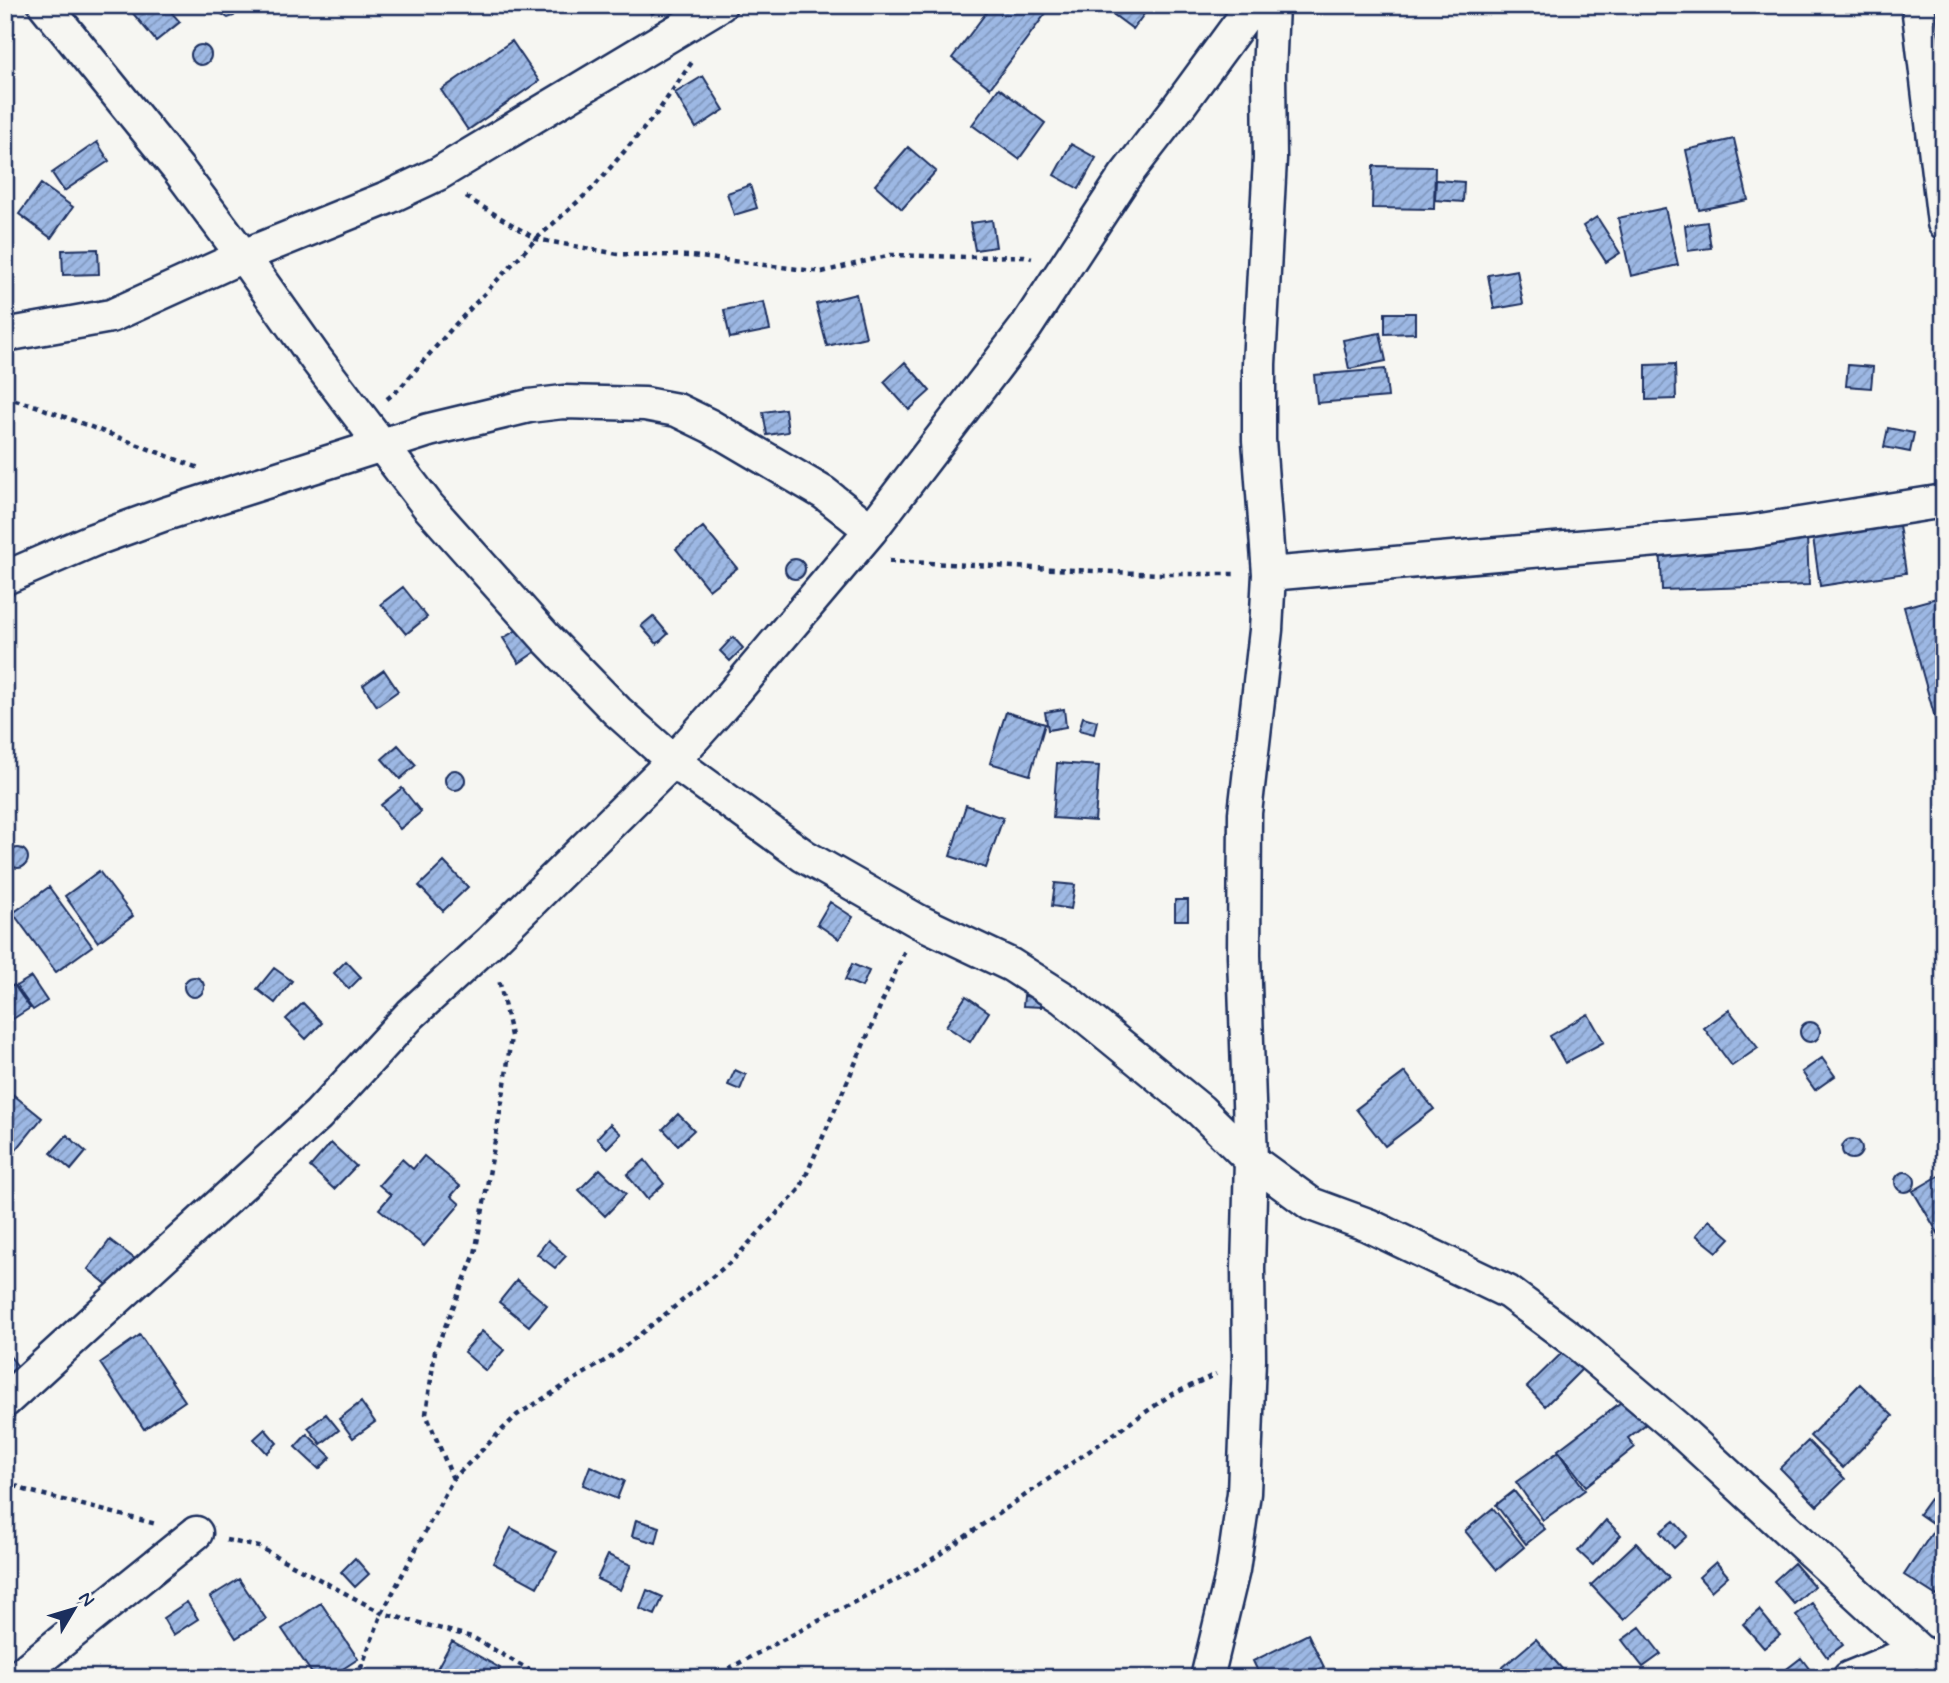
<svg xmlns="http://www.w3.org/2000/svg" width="1949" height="1683" font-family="Mynerve,sans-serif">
<defs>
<pattern id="building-hatch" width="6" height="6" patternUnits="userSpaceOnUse" patternTransform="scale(1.75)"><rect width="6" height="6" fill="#9db8e4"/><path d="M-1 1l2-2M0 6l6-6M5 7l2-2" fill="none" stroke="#7f96bc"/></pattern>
</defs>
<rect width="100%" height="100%" fill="#f6f6f2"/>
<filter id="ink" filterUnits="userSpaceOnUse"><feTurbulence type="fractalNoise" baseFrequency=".0143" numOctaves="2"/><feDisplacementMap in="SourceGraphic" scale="14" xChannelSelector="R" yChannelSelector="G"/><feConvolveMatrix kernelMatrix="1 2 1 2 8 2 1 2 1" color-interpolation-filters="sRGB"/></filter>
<g filter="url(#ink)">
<!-- building -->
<path fill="url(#building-hatch)" stroke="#1b2f5e" stroke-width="2" d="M126,5h39l15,17 -24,19z
M219,5h19v5l-4,6 -6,2 -8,-5z
M646,5h19l-13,9z
M992,5h60l-62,83 -38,-30z
M1115,5h26l6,5 -14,19 -23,-17z
M512,41l27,40 -71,49 -27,-40z
M191 55a10 10 0 1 1 20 0a10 10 0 1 1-20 0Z
M703,76l21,34 -28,18 -21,-35z
M999,88l46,35 -26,36 -47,-34z
M1734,139l14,61 -49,10 -13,-60z
M97,142l12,19 -45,30 -12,-18z
M1071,144l25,14 -17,31 -25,-14z
M908,147l28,24 -34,38 -27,-24z
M1373,166l62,1 -1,42 -62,-1z
M1436,180l28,2 -1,20 -28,-2z
M41,184l32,23 -22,31 -32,-24z
M750,185l7,23 -23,7 -7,-22z
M1665,208l13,57 -47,11 -13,-58z
M1597,217l23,36 -14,9 -23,-36z
M992,220l4,27 -21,3 -5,-27z
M1707,222l4,26 -23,3 -3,-26z
M5,249l8,19 -8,3z
M98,249l1,25 -36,1 -1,-25z
M1517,270l6,34 -29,5 -6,-34z
M856,294l10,43 -39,9 -11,-42z
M764,302l6,28 -40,8 -6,-28z
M1385,313h30v20l-30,1z
M1380,333l6,28 -37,8 -6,-29z
M905,362l25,29 -21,19 -25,-28z
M1675,364l1,35 -30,1v-35z
M1848,365l25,2 -2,21 -25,-2z
M1385,369l3,28 -71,6 -3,-28z
M785,409l3,23 -21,3 -4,-23z
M1888,428l26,5 -4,19 -26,-5z
M1898,518l8,55 -86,13 -8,-55z
M703,527l34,41 -28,22 -33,-41z
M1807,537l2,48 -147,5 -2,-49z
M785 569a10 10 0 1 1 20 0a10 10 0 1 1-20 0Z
M403,587l24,30 -21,17 -25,-30z
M1944,596v154l-40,-143z
M653,616l15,18 -11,10 -16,-18z
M524,626l14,24 -19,13 -16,-25z
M733,637l10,11 -13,13 -10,-10z
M384,670l14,21 -21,15 -14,-21z
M1064,709l2,18 -18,3 -3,-18z
M1006,712l39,12 -15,51 -40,-12z
M1083,717l14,4 -3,13 -15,-4z
M398,745l18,20 -16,14 -18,-20z
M1057,763l42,3 -4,55 -42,-3z
M445 780a10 10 0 1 1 20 0a10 10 0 1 1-20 0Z
M402,788l19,24 -21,17 -19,-24z
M966,805l37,13 -17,50 -36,-12z
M8 858a10 10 0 1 1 20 0a10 10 0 1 1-20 0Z
M444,862l24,25 -25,24 -24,-25z
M99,871l34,45 -35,26 -33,-46z
M1055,883l20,2 -4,24 -19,-3z
M49,887l43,59 -36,26 -43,-59z
M1175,900h13v20h-13z
M830,902l23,15 -14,22 -22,-15z
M346,961l15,16 -12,12 -15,-16z
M852,964l17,7 -7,16 -17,-7z
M274,968l18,13 -17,22 -18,-14z
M31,977l16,24 -14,9 -17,-24z
M184 987a10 10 0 1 1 20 0a10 10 0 1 1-20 0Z
M14,985l16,23 -25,16v-33z
M966,996l23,16 -19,30 -24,-16z
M1024,996l17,2v9l-18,-1z
M303,1003l19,20 -16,16 -20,-20z
M1729,1010l29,38 -26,18 -28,-38z
M1588,1014l16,28 -39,21 -15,-27z
M1800 1032a10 10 0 1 1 20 0a10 10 0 1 1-20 0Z
M1822,1058l13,18 -20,14 -13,-18z
M735,1070l11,5 -6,15 -12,-5z
M1405,1072l29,37 -49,37 -29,-37z
M5,1088l37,30 -37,46z
M678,1114l16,16 -16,15 -15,-16z
M610,1124l11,10 -14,14 -10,-10z
M67,1135l19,17 -15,18 -20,-17z
M1842 1149a10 10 0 1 1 20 0a10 10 0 1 1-20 0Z
M331,1143l25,23 -22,23 -24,-22z
M424,1156l36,30 -9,10 9,8 -36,42 -45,-37 12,-14 -12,-10 23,-26 11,10z
M645,1160l19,24 -17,15 -20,-24z
M600,1169l26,25 -21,22 -26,-26z
M1895 1182a10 10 0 1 1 20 0a10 10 0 1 1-20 0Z
M1944,1173v70l-31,-52z
M1709,1220l21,18 -13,14 -21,-17z
M110,1240l33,25 -23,30 -32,-26z
M548,1240l18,16 -11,12 -18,-14z
M517,1280l30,25 -18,21 -30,-24z
M482,1331l22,19 -18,21 -22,-19z
M140,1335l45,66 -41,28 -44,-66z
M1566,1349l18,18 -39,39 -18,-19z
M5,1350l18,23 -18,14z
M1860,1384l33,32 -50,52 -33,-32z
M1625,1399l21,25 -18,14 7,9 -49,39 -28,-36z
M361,1402l14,20 -22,16 -14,-19z
M326,1414l13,16 -18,14 -13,-16z
M265,1429l12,14 -10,10 -13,-14z
M307,1434l24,23 -12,12 -24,-22z
M1808,1441l37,38 -28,27 -37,-38z
M1558,1452l27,38 -42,30 -27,-38z
M590,1466l34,15 -7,18 -34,-14z
M1514,1491l31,38 -19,15 -30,-39z
M1930,1499l14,10v7l-8,10 -17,-12z
M1493,1508l31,39 -27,23 -32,-39z
M636,1520l24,7 -4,16 -24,-7z
M1606,1520l15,15 -28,30 -15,-14z
M1674,1521l13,15 -13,12 -14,-16z
M511,1528l46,24 -20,35 -44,-24z
M1934,1530l10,7v48l-7,11 -33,-21z
M1636,1543l33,35 -45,42 -33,-35z
M608,1555l23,10 -11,25 -23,-11z
M355,1558l14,16 -14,13 -14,-15z
M1716,1562l12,14 -17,15 -12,-14z
M1794,1563l20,23 -20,18 -20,-23z
M239,1579l27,40 -30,19 -26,-41z
M647,1590l16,7 -8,18 -15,-6z
M187,1602l11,17 -25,16 -10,-17z
M321,1603l37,56 -29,19h-14l-33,-49z
M1812,1603l31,42 -16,12 -31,-42z
M1759,1610l21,25 -16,13 -21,-24z
M1640,1627l21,27 -18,13 -21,-27z
M1308,1634l16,33 -22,11h-41l-8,-17z
M1536,1639l27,31 -9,8h-64z
M452,1641l48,27 -6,10h-52l-8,-4z
M1801,1658l15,20h-35l-2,-3z"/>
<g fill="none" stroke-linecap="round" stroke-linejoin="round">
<!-- street casing -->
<g stroke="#1b2f5e" stroke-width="37">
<path id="street" d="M45,5l133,164 65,87 73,103 112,147 118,132 71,73 56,50 131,95 114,65 93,44 52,33 137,112 51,50 60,44 57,21 140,67 70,52 99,84 241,222 26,15
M1918,5l26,218
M5,335l106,-19 132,-60 146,-59 49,-23 282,-169
M1269,574l480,-42 195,-31
M5,578l88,-38 72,-26 264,-84 100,-24 34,-4 82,2 32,6 33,16 114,67 47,37
M5,1401l313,-286 93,-101 80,-73 182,-180 53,-59 145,-172 155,-203 99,-151 51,-66 77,-105
M16,1678l180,-145
M1207,1678l26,-108 11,-77 5,-134 -1,-91 3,-108 -7,-205 1,-142 21,-183 3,-56 -10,-134v-76l11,-205 -1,-85 3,-69
M1849,1678l69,-28"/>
</g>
<!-- path -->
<path stroke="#1b2f5e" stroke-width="4.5" stroke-dasharray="5 5" stroke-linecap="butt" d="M466,197l70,42 82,15 74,2 130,16 69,-17 76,2 57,-1 8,2
M5,397l31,9 163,62
M387,399l12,-10 55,-63 82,-87 57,-51 64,-75 35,-51
M889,561l268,13h80
M453,1479l-27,-65 9,-63 40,-97 30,-170 6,-48 -12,-57
M5,1481l20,9 131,34
M226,1540l33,7 123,66 90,24 71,41
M357,1678l25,-65 71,-134 64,-64 97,-60 118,-94 68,-72 105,-239
M711,1678l213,-113 245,-169 47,-22"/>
<!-- street -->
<use href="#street" stroke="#f6f6f2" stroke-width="32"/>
</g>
</g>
<!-- margin -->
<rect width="1949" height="1683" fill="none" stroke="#f6f6f2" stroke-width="28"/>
<rect x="14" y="14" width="1921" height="1655" fill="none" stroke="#1b2f5e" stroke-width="2.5" filter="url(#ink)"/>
<!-- north arrow -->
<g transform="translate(74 1609) rotate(52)" stroke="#f6f6f2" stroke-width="5" paint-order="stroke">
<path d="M0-5L12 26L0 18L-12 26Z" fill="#1b2f5e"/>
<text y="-10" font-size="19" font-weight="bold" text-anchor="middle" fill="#1b2f5e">N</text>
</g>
</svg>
